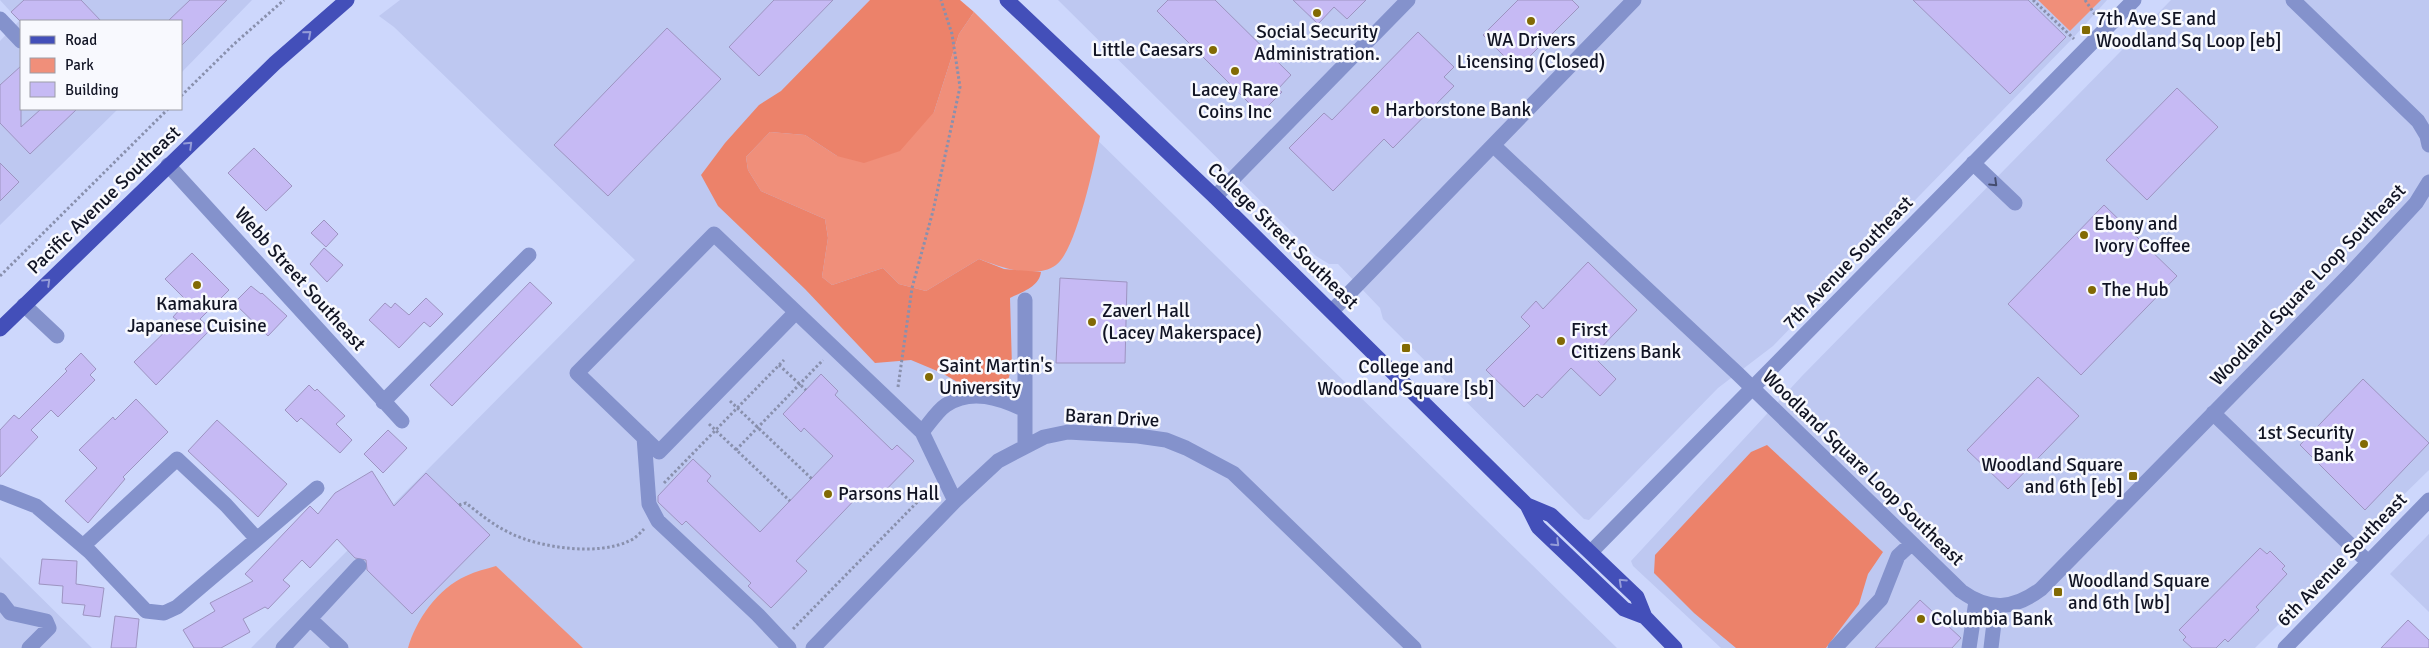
<svg xmlns="http://www.w3.org/2000/svg" width="2429" height="648" font-family="Signika,sans-serif">
<rect width="100%" height="100%" fill="#cdd7fc"/>
<!-- built -->
<path fill="#bec8f1" d="M0,0h252l-71,73v-52h-160v88h97l-118,116v-184l19,-20z
M400,0h554l663,648h-1366l384,-388 -241,-233 -15,-11z
M1058,0h1049l-34,38 -300,308 -55,42 -129,132 -5,-1 -201,-200 -3,-11 -42,-44h-9l-13,-8z
M2171,0h258v470l-97,95 -3,9 -74,74h-534l-88,-82 -2,-5 171,-185z
M2429,534v78l-39,-38z
M0,557l92,91h-92z"/>
<!-- green -->
<path fill="#f08f7a" d="M2038,0h63l-31,31z
M974,12l126,124c-5,25 -24,115 -44,129 -21,15 -56,2 -77,-6l-53,32 -27,-7 -16,-16 -51,17 -10,-8 6,-39 -3,-19 -64,-28 -13,-21 -2,-13 24,-25 35,3 32,21 97,-44 25,-78z
M496,566l87,82h-175c8,-28 30,-60 58,-72 10,-5 20,-7 30,-10z"/>
<!-- forest -->
<path fill="#ec826a" d="M870,0h90l14,12 -15,22 -25,78 -34,39 -36,12 -27,-7 -32,-21 -35,-3 -24,25 2,13 13,21 64,28 3,19 -6,39 10,8 51,-17 16,16 27,7 53,-32 25,10 37,3c-2,15 -19,20 -31,26l2,69 -7,23 -41,-4 -22,-13 -31,-13 -36,3 -70,-74 -87,-83 -17,-31 24,-32 34,-38 22,-14z
M1767,445l116,107 -15,22 -9,30 -33,44h-90l-42,-35 -40,-40 1,-18 96,-103z"/>
<!-- building -->
<path fill="#c6baf4" stroke="#9d94c1" d="M24,0h57l20,21h-81l-9,-9z
M190,0h37l-46,46v-25h-13z
M774,0h59l-74,76 -30,-29z
M1168,0h47l76,75 -13,14 4,3 -22,22 -103,-103z
M1293,0h73l-19,19 -13,-12 -16,17z
M1518,0h54l7,7 -62,62 -34,-34z
M1913,0h115l38,37 -56,57z
M667,28l54,51 -113,117 -54,-51z
M1418,32l36,35 -10,10 10,9 -61,62 -9,-9 -51,52 -44,-43 35,-35 8,7z
M21,66v61l20,-18h36l-47,45 -30,-31v-38z
M2177,88l41,39 -71,73 -41,-40z
M254,148l38,38 -26,25 -38,-38z
M0,163l19,19 -19,19z
M2104,205l73,71 -96,99 -73,-71z
M324,220l14,14 -12,13 -15,-14z
M324,248l19,17 -16,17 -17,-18z
M192,253l37,37 -29,29 11,10 -55,56 -22,-23 43,-42 -4,-3 14,-16 -22,-22z
M1588,262l49,48 -44,46 23,23 -16,17 -29,-28 -29,30 -5,-4 -13,13 -38,-37 44,-44 -9,-9 15,-16 7,8z
M1060,278l67,4 -2,81h-69z
M530,282l22,21 -100,103 -22,-21z
M251,286l10,8 1,-1 25,23 -19,20 -34,-33z
M426,298l17,16 -13,13 -6,-5 -25,26 -30,-28 16,-17 6,5 4,-5 14,12z
M81,353l15,16 -6,6 5,5 -37,37 -7,-7 -20,20 7,7 -38,40v-47l14,-15 5,4 48,-48 -2,-2z
M821,374l17,17 -3,4 57,55 5,-5 17,16 -39,40 -11,-11 -68,71 11,10 -36,37 -23,-22 3,-3 -65,-62 -4,4 -24,-23v-6l35,-37 18,17 -4,5 53,51 73,-76 -29,-28 -3,4 -18,-18z
M2038,377l41,39 -71,73 -41,-39z
M2363,379l66,64 -64,67 -65,-65z
M309,385l6,6 2,-2 28,27 -9,8 16,16 -12,13 -39,-35 -4,4 -12,-12z
M136,399l32,33 -45,45 2,2 -37,44 -23,-22 32,-33 -18,-18 34,-33 2,3z
M217,420l70,64 -29,33 -70,-66z
M388,430l19,18 -24,25 -19,-19z
M372,471l22,35 32,-33 64,62 -78,79 -45,-44 -1,-10 -11,-2 -18,-19 -27,29 -8,-8 -19,20 7,6 -22,23 -3,-2 -22,12 7,13 -29,16h-27l-11,-18 32,-19 -5,-8 43,-22 -8,-7 65,-68 8,8 17,-21z
M2260,548l7,6 3,-3 15,15 -3,3 5,5 -31,33 3,3 -31,32 -3,-3 -9,9h-24l-9,-8 3,-3 -7,-7z
M42,559l35,2 -1,23 28,4 -4,29 -17,-2 2,-10 -23,-2 1,-17 -24,-2z
M1920,600l41,38 -9,10h-77z
M115,616l24,3 -3,29h-25z
M2408,620l21,20v8h-48z"/>
<g fill="none" stroke-linecap="round" stroke-linejoin="round">
<!-- path -->
<path stroke="#8990ad" stroke-width="3" stroke-dasharray="2.5 2.5" stroke-linecap="butt" d="M2033,0l41,39
M2085,0l11,16
M181,96l53,-52 50,-44
M0,276l168,-167
M779,365l27,25
M898,387l14,-99 21,-77 27,-124 -8,-53 -11,-34
M730,401l82,78
M709,424l81,77
M736,450l87,-90
M664,483l120,-123
M459,505l7,-2c14,11 27,22 44,30 30,15 88,23 119,8 6,-2 11,-8 15,-12
M793,629l139,-142"/>
<!-- minor -->
<path stroke="#8492cc" stroke-width="15" d="M2293,0l125,121 9,15 2,9
M0,19l21,22
M1494,146l244,228 223,217c28,20 52,19 80,-2l308,-314 67,-72 13,-21
M1973,163l42,40
M168,165l234,256
M1215,197l193,-197
M1025,300v145
M24,305l33,31
M1332,311l302,-311
M796,312l-137,140 -82,-79 137,-139 208,198 33,69
M383,402l146,-147
M2213,413l155,149
M922,432c7,-8 15,-21 24,-27 25,-17 54,-7 79,5
M644,437l5,67 9,17 100,94 31,33
M0,492l36,14 54,46 56,59 18,2 13,-6 140,-119
M83,546l94,-87 49,46 31,34
M1591,552l543,-552
M0,600l10,13 36,8 3,7 -20,20
M310,619l31,29
M283,648l76,-82
M813,648l142,-147 43,-40 46,-24 24,-5 70,4 28,4 20,8 47,25 181,175
M1835,648l46,-49 17,-43 13,-12
M1969,648l7,-47
M1991,648l5,-42
M2285,648l144,-148"/>
<!-- major -->
<path stroke="#434fb9" stroke-width="15" d="M1007,0l208,197 312,308 11,22 86,82 21,8 30,31
M0,329l275,-266 72,-63
M1527,505l24,10 86,82 8,20"/>
</g>
<!-- one-way arrows -->
<defs><path id="oneway-chevron" d="M-2-3.5L2.5 0L-2 3.5" fill="none" stroke-width="1.6" stroke-linecap="round" stroke-linejoin="round" transform="scale(1.25)"/></defs>
<g stroke="#949cd8">
<use href="#oneway-chevron" transform="translate(308 34) rotate(-41)"/>
<use href="#oneway-chevron" transform="translate(189 145) rotate(-44)"/>
<use href="#oneway-chevron" transform="translate(47 282) rotate(-44)"/>
<use href="#oneway-chevron" transform="translate(1556 543) rotate(44)"/>
<use href="#oneway-chevron" transform="translate(1622 582) rotate(-137)"/>
</g>
<use stroke="#454d70" href="#oneway-chevron" transform="translate(1994 183) rotate(44)"/>
<!-- markers -->
<g fill="#826a04" stroke="#f8f9fe" stroke-width="2">
<circle cx="1317" cy="13" r="5"/>
<circle cx="1531" cy="21" r="5"/>
<rect x="2081" y="25" width="10" height="10" rx="2.5"/>
<circle cx="1213" cy="50" r="5"/>
<circle cx="1235" cy="71" r="5"/>
<circle cx="1375" cy="110" r="5"/>
<circle cx="2084" cy="235" r="5"/>
<circle cx="197" cy="285" r="5"/>
<circle cx="2092" cy="290" r="5"/>
<circle cx="1092" cy="322" r="5"/>
<circle cx="1561" cy="341" r="5"/>
<rect x="1401" y="343" width="10" height="10" rx="2.5"/>
<circle cx="929" cy="377" r="5"/>
<circle cx="2364" cy="444" r="5"/>
<rect x="2128" y="471" width="10" height="10" rx="2.5"/>
<circle cx="828" cy="494" r="5"/>
<rect x="2053" y="587" width="10" height="10" rx="2.5"/>
<circle cx="1921" cy="619" r="5"/>
</g>
<g text-anchor="middle" dominant-baseline="central" stroke-width="5" stroke-linejoin="round" paint-order="stroke">
<!-- poi labels -->
<g font-size="19" fill="#111424" stroke="#f8f9fe" text-anchor="start">
<text x="2096" y="19">7th Ave SE and<tspan x="2096" dy="22">Woodland Sq Loop [eb]</tspan></text>
<text x="1317" y="32" text-anchor="middle">Social Security<tspan x="1317" dy="22">Administration.</tspan></text>
<text x="1531" y="40" text-anchor="middle">WA Drivers<tspan x="1531" dy="22">Licensing (Closed)</tspan></text>
<text x="1203" y="50" text-anchor="end">Little Caesars</text>
<text x="1235" y="90" text-anchor="middle">Lacey Rare<tspan x="1235" dy="22">Coins Inc</tspan></text>
<text x="1385" y="110">Harborstone Bank</text>
<text x="2094" y="224">Ebony and<tspan x="2094" dy="22">Ivory Coffee</tspan></text>
<text x="2102" y="290">The Hub</text>
<text x="197" y="304" text-anchor="middle">Kamakura<tspan x="197" dy="22">Japanese Cuisine</tspan></text>
<text x="1102" y="311">Zaverl Hall<tspan x="1102" dy="22">(Lacey Makerspace)</tspan></text>
<text x="1571" y="330">First<tspan x="1571" dy="22">Citizens Bank</tspan></text>
<text x="939" y="366">Saint Martin's<tspan x="939" dy="22">University</tspan></text>
<text x="1406" y="367" text-anchor="middle">College and<tspan x="1406" dy="22">Woodland Square [sb]</tspan></text>
<text x="2354" y="433" text-anchor="end">1st Security<tspan x="2354" dy="22">Bank</tspan></text>
<text x="2123" y="465" text-anchor="end">Woodland Square<tspan x="2123" dy="22">and 6th [eb]</tspan></text>
<text x="838" y="494">Parsons Hall</text>
<text x="2068" y="581">Woodland Square<tspan x="2068" dy="22">and 6th [wb]</tspan></text>
<text x="1931" y="619">Columbia Bank</text>
</g>
<!-- street labels -->
<g font-size="19" fill="#111424" stroke="#f8f9fe">
<text transform="translate(104 200) rotate(-44)">Pacific Avenue Southeast</text>
<text transform="translate(1283 236) rotate(44)">College Street Southeast</text>
<text transform="translate(1848 263) rotate(-46)">7th Avenue Southeast</text>
<text transform="translate(300 279) rotate(48)">Webb Street Southeast</text>
<text transform="translate(2308 285) rotate(-46)">Woodland Square Loop Southeast</text>
<text transform="translate(1112 418) rotate(3)">Baran Drive</text>
<text transform="translate(1863 468) rotate(44)">Woodland Square Loop Southeast</text>
<text transform="translate(2342 560) rotate(-46)">6th Avenue Southeast</text>
</g>
</g>
<!-- legend -->
<rect x="20" y="20" width="162" height="90" fill="#f8f9fe" stroke="#9c9da7"/>
<rect x="30" y="36" width="25" height="8" fill="#434fb9" stroke="#9c9da7"/>
<text x="65" y="45" font-size="15" fill="#111424">Road</text>
<rect x="30" y="58" width="25" height="15" fill="#f08f7a" stroke="#9c9da7"/>
<text x="65" y="70" font-size="15" fill="#111424">Park</text>
<rect x="30" y="82" width="25" height="15" fill="#c6baf4" stroke="#9c9da7"/>
<text x="65" y="95" font-size="15" fill="#111424">Building</text>
</svg>
